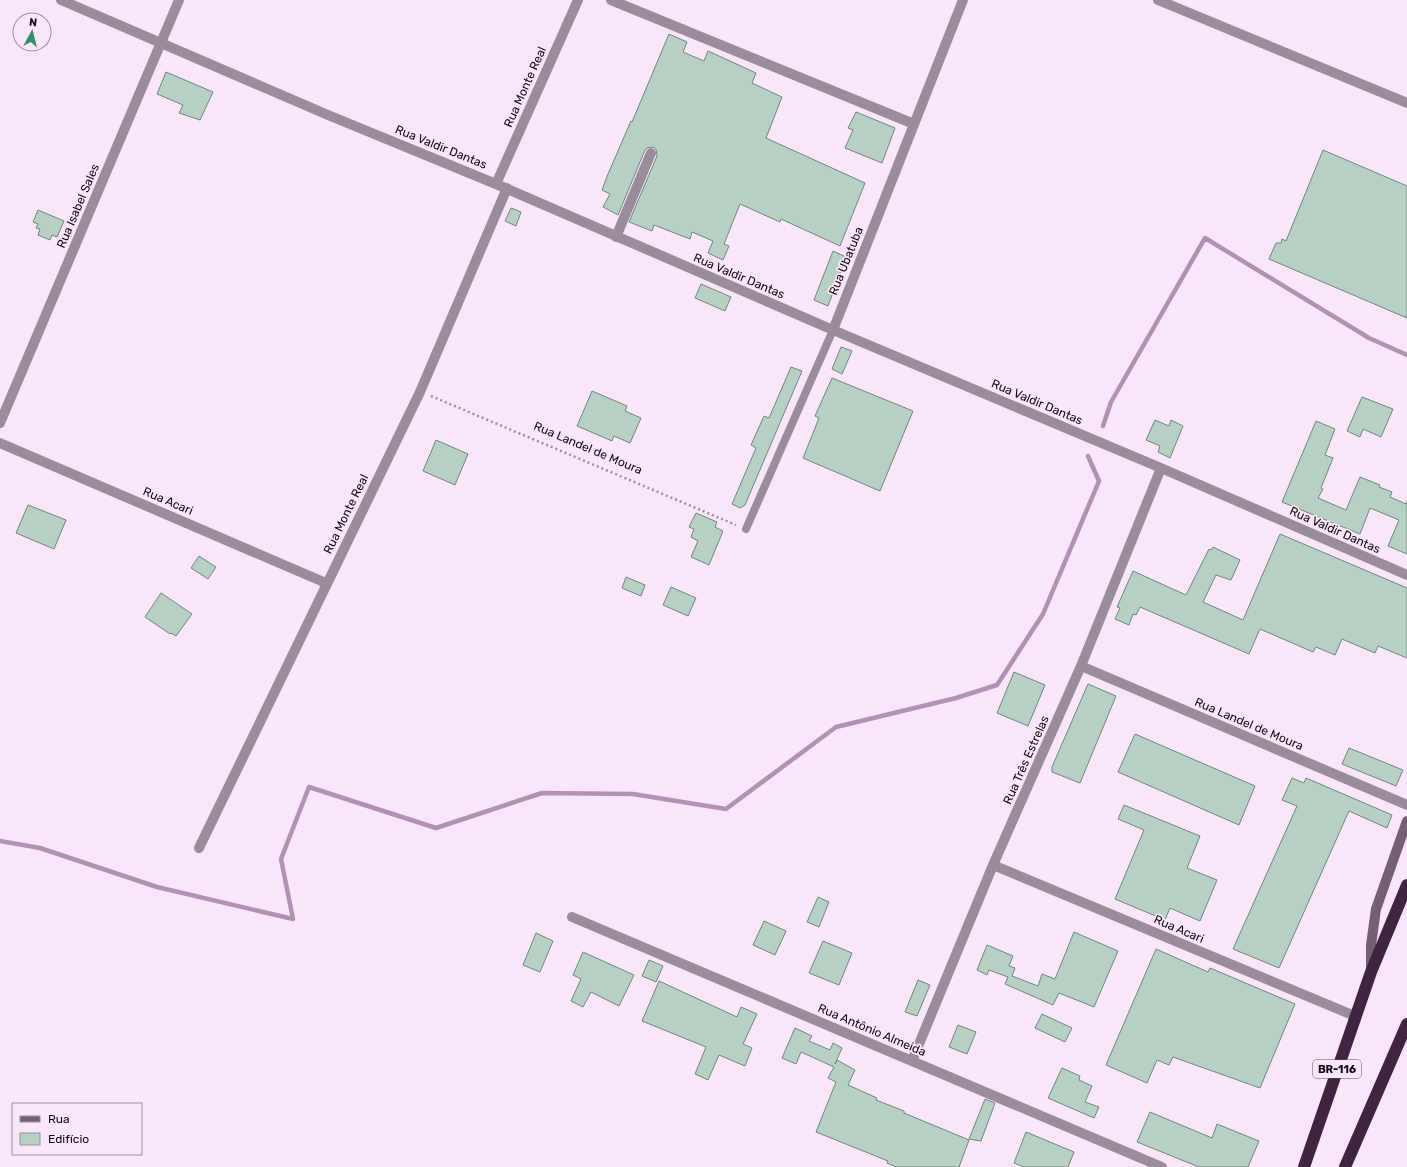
<svg xmlns="http://www.w3.org/2000/svg" width="1407" height="1167" font-family="Rubik,sans-serif">
<rect width="100%" height="100%" fill="#f9e6fa"/>
<g fill="none" stroke-linecap="round" stroke-linejoin="round">
<!-- stream -->
<path stroke="#b391b5" stroke-width="4.5" d="M1103,426l8,-24 94,-164 164,100 38,17
M0,841l40,7 117,39 136,32 -12,-60 28,-72 127,41 106,-35 91,1 93,15 110,-82 120,-29 41,-13 46,-71 56,-133 -11,-25"/>
</g>
<!-- building -->
<path fill="#b6d1c4" stroke="#6e877b" d="M669,34l18,8 -4,10 21,9 4,-10 48,22 -4,10 30,14 -16,41 99,45 -25,63 -59,-27 -1,3 -40,-18 -16,40 5,2 -6,14 -15,-7 5,-12 -21,-9 -2,7 -36,-14 -2,6 -23,-9 28,-66 -1,-7 -3,-2 -6,1 -2,2 -27,65 -15,-8 7,-13 -8,-4 6,-16 23,-53 1,1z
M166,72l47,20 -13,28 -21,-7 4,-8 -26,-11z
M856,112l39,16 -13,35 -37,-15 8,-18 -5,-2z
M1323,150l84,36v132l-138,-59 7,-16h5l1,-4 4,2z
M511,208l10,4 -5,14 -11,-5z
M38,210l26,11 -7,16 -5,-2 -2,5 -12,-5 2,-6 -4,-1 2,-4 -5,-2z
M833,251l13,6 -18,49 -14,-6z
M701,284l30,13 -6,14 -30,-13z
M841,347l11,4 -10,23 -10,-5z
M791,367l11,4 -57,134 -5,3 -8,-4 24,-56 -5,-3 13,-29 5,2z
M832,378l81,33 -33,80 -77,-33 16,-40 -4,-2z
M592,391l35,15 -2,5 16,7 -11,25 -16,-7 -2,5 -35,-15z
M1362,397l31,12 -12,28 -18,-8 -3,8 -13,-6z
M1155,420l14,6 2,-6 12,6 -13,32 -12,-6 2,-6 -14,-6z
M1316,421l19,8 -10,26 8,3 -12,30 2,1 -5,9 28,12 14,-33 20,8 -1,2 13,5 -2,5 16,7 1,-3v53l-19,-8 11,-26 -29,-12 -10,26 -78,-32z
M436,440l32,14 -13,31 -32,-14z
M28,505l38,15 -12,29 -38,-16z
M696,513l21,9 -2,5 8,4 -14,34 -18,-8 7,-16 -7,-4 3,-8 -5,-2z
M1280,534l127,54v70l-29,-12 -3,7 -33,-14 -7,16 -19,-8 -3,5 -53,-23 -11,25 -109,-47 -4,8 -3,-1 -4,11 -14,-6 5,-11 -3,-1 16,-36 53,24 23,-46 2,1 2,-3 27,13 -9,20 -15,-5 -13,27 40,18z
M199,556l17,11 -8,12 -17,-11z
M626,577l19,8 -4,11 -19,-8z
M671,587l25,11 -8,18 -25,-11z
M161,593l31,21 -16,22 -5,-3 -1,1 -25,-17z
M1014,672l31,13 -17,41 -31,-13z
M1088,684l28,12 -36,87 -28,-11v-5z
M1135,734l120,52 -16,39 -121,-53z
M1349,748l54,22 -7,16 -54,-22z
M1292,778l12,5 2,-5 86,37 -5,13 -38,-17 -70,157 -46,-19 64,-143 -15,-6z
M1124,805l76,31 -13,32 30,12 -17,41 -30,-13 -5,12 -50,-21 29,-69 -26,-11z
M818,897l11,5 -10,25 -12,-5z
M764,921l22,10 -11,24 -22,-10z
M1074,932l44,19 -24,56 -35,-14 -6,12 -48,-21 3,-7 -19,-7 -2,5 -10,-5 10,-25 26,11 -4,10 6,2 -3,8 26,10 4,-12 13,5z
M536,933l17,8 -13,31 -17,-7z
M823,941l29,12 -13,32 -30,-12z
M1156,949l52,23 2,-4 85,36 -35,84 -87,-31 -4,8 -12,-5 -10,23 -41,-18z
M583,952l51,23 -15,31 -28,-14 -8,15 -12,-6 10,-22 -8,-4z
M649,960l14,6 -7,16 -14,-6z
M918,980l12,5 -13,31 -12,-4z
M659,981l78,36 4,-10 16,7 -14,30 9,4 -7,18 -26,-11 -11,25 -13,-6 11,-27 -64,-26z
M1042,1014l30,14 -7,14 -30,-14z
M958,1025l18,7 -9,22 -18,-7z
M795,1028l17,8 -3,5 21,9 3,-7 9,5 -7,16 2,-4 18,10 -7,15 29,13 -1,2 28,11v2l65,27 -10,27h-63l-9,-4 1,-2 -72,-29 20,-50 -8,-4 6,-11 -33,-15 -5,12 -14,-6z
M1062,1068l18,8 -1,4 13,6 -7,16 14,5 -5,11 -46,-20z
M985,1099l10,4 -14,38 -12,-2z
M1150,1112l62,26 5,-14 42,17 -11,26h-49l-62,-25z
M1026,1132l48,20 -6,15h-44l-10,-4z"/>
<g fill="none" stroke-linecap="round" stroke-linejoin="round">
<!-- path -->
<path stroke="#9b8e9c" stroke-width="2.5" stroke-dasharray="2 3" stroke-linecap="butt" d="M431,396l305,129"/>
<!-- lane -->
<path stroke="#9b8c9c" stroke-width="8" d="M746,529l87,-199"/>
<!-- street -->
<path stroke="#9b8c9c" stroke-width="10" d="M61,0l267,115 168,69 337,146 328,138 246,107
M611,0l303,124
M1158,0l249,103
M496,184l82,-184
M616,237l35,-84
M833,330l130,-330
M0,423l179,-423
M0,443l326,140
M1081,666l326,139
M199,848l221,-456 87,-204
M993,865l362,151
M572,917l590,250
M912,1061l81,-196 88,-199 80,-198"/>
<!-- secondary -->
<path stroke="#745f75" stroke-width="10" d="M1371,970v-25l5,-36 31,-88"/>
<!-- highway -->
<path stroke="#402442" stroke-width="12" d="M1304,1167l67,-195 36,-87
M1345,1167l62,-143"/>
</g>
<g text-anchor="middle" dominant-baseline="central" stroke-width="3.5" stroke-linejoin="round" paint-order="stroke">
<!-- shield labels -->
<rect fill="#f9e6fa" stroke="#574d58" stroke-width="1" x="1313" y="1060" width="48" height="18" rx="3"/>
<g font-size="11" font-weight="bold" fill="#110b12">
<text x="1337" y="1069">BR-116</text>
</g>
<!-- street labels -->
<g font-size="12" fill="#110b12" stroke="#f9e6fa">
<text transform="translate(525 87) rotate(-66)">Rua Monte Real</text>
<text transform="translate(441 147) rotate(22)">Rua Valdir Dantas</text>
<text transform="translate(78 206) rotate(-67)">Rua Isabel Sales</text>
<text transform="translate(846 261) rotate(-68)">Rua Ubatuba</text>
<text transform="translate(739 276) rotate(23)">Rua Valdir Dantas</text>
<text transform="translate(1037 402) rotate(23)">Rua Valdir Dantas</text>
<text transform="translate(588 448) rotate(23)">Rua Landel de Moura</text>
<text transform="translate(168 501) rotate(23)">Rua Acari</text>
<text transform="translate(346 514) rotate(-64)">Rua Monte Real</text>
<text transform="translate(1335 530) rotate(24)">Rua Valdir Dantas</text>
<text transform="translate(1249 724) rotate(23)">Rua Landel de Moura</text>
<text transform="translate(1026 760) rotate(-66)">Rua Três Estrelas</text>
<text transform="translate(1179 929) rotate(23)">Rua Acari</text>
<text transform="translate(872 1030) rotate(23)">Rua Antônio Almeida</text>
</g>
</g>
<!-- legend -->
<rect x="12" y="1103" width="130" height="52" fill="#f9e6fa" stroke="#9c8e9d"/>
<rect x="20" y="1116" width="20" height="6" fill="#745f75" stroke="#9c8e9d"/>
<text x="48" y="1123" font-size="12" fill="#110b12">Rua</text>
<rect x="20" y="1133" width="20" height="12" fill="#b6d1c4" stroke="#9c8e9d"/>
<text x="48" y="1143" font-size="12" fill="#110b12">Edifício</text>
<!-- north arrow -->
<g transform="translate(32 32) rotate(7)"><circle r="19" fill="#f9e6fa" stroke="#9c8e9d"/>
<path d="M0-3L7 15L0 10L-7 15Z" fill="#2d926e"/>
<text y="-6" font-size="11" font-weight="bold" text-anchor="middle" fill="#110b12">N</text>
</g>
</svg>
